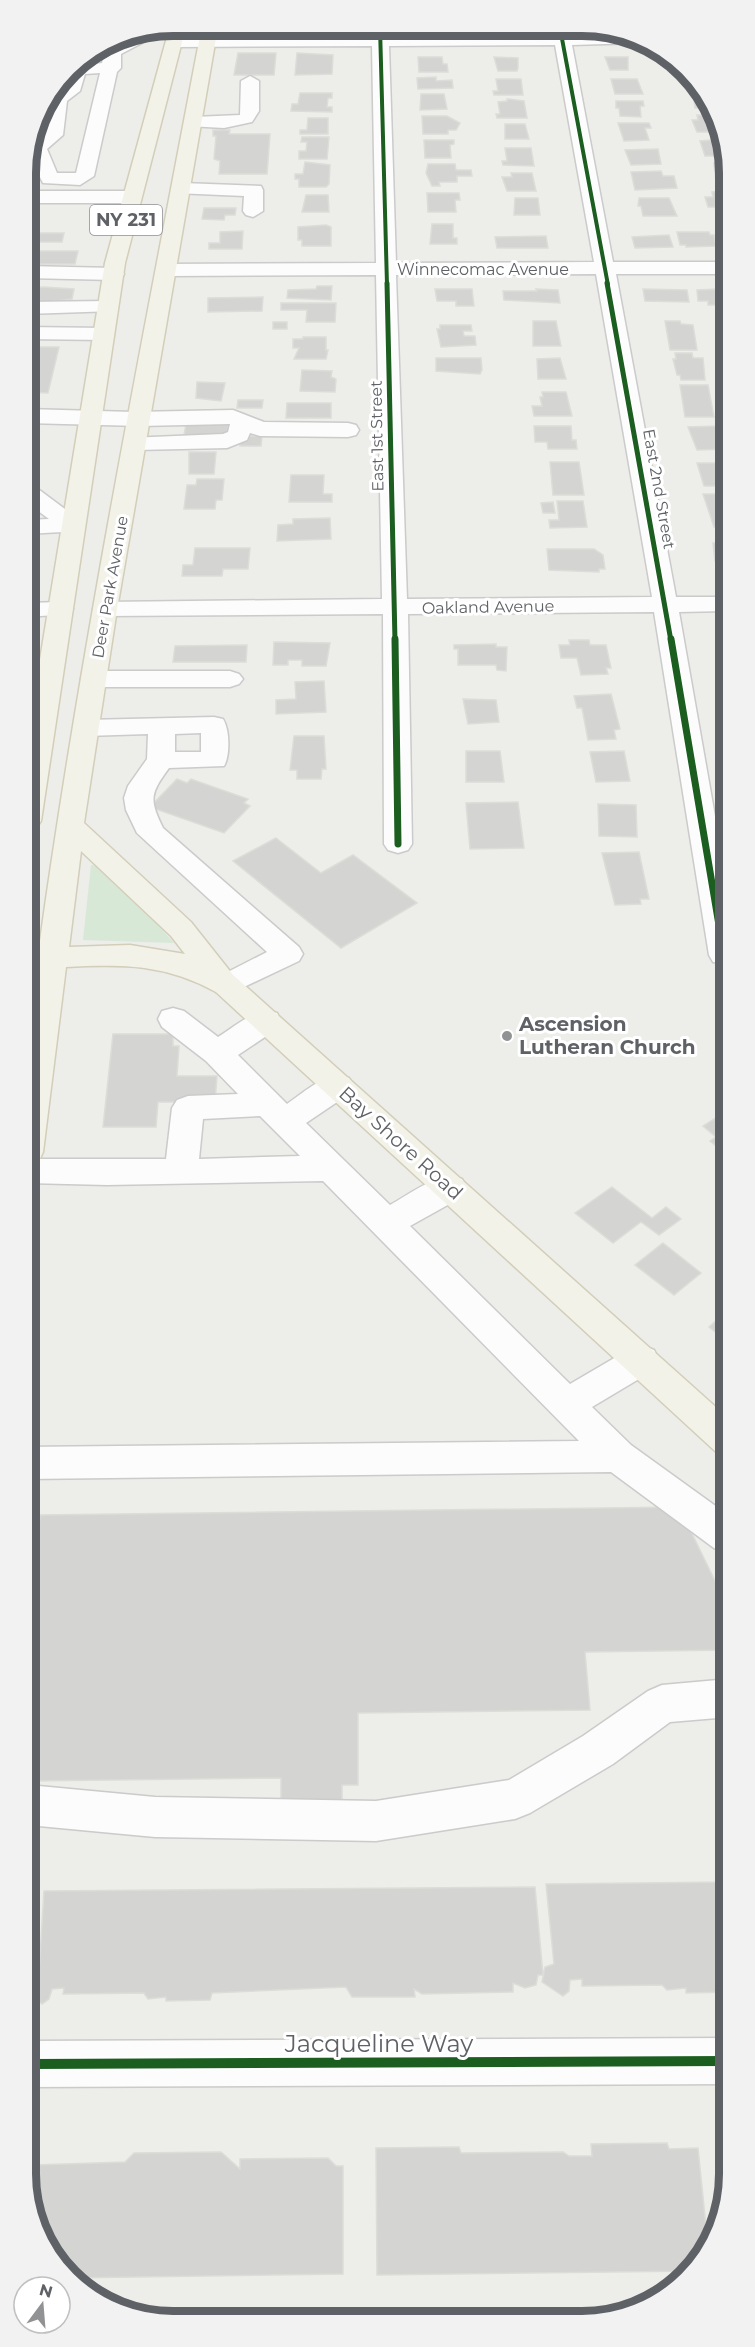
<svg xmlns="http://www.w3.org/2000/svg" width="755" height="2347" font-family="Montserrat,sans-serif">
<rect width="100%" height="100%" fill="#edede9"/>
<!-- green -->
<path fill="#d8e8d7" d="M91,865l13,1 70,77 -91,-3z"/>
<!-- building -->
<path fill="#d4d4d2" stroke="#dcdcd8" stroke-width="1.5" d="M267,26h50v4l-50,1z
M238,53h38l-2,22h-40z
M297,53l36,2 -1,19 -37,1z
M418,57h24l1,7h4l1,8h-29z
M494,57l24,1v10l-1,3h-19z
M605,57h23v13h-18z
M687,72h1l8,15 -11,1 -2,-5 7,-1 -2,-3h-9l-3,-6z
M436,77v4l16,-1 1,8 -35,1 -1,-11z
M496,79h25l2,16h-29l-1,-4h5z
M611,79h26l6,15h-28z
M697,90h1l9,18h-12l-2,-15h5z
M300,93h32v5h-4l-1,9h5v5l-41,-1 1,-7h6z
M421,94h23l3,15 -27,1z
M507,99l17,2 3,17h-30l-1,-4h4l-2,-12 9,-1z
M616,101h27l1,5h-4l1,11 -21,-1 -1,-8h-3z
M697,115h14l9,17h-23l-5,-12h6z
M422,116h25l13,7 -4,7h-8v4h-25z
M308,118h20v16h-28v-4h7z
M618,123h31l2,5h-6l4,12 -25,1z
M505,124h20l4,15h-24z
M213,130h17l-1,4h41l-3,40h-48l1,-13 -6,-2 2,-23h-3z
M302,137h27l-2,22h-28v-8h7l1,-9h-6z
M724,139l3,17h-22l-5,-15z
M424,140h30v4l-4,1 1,13h-26z
M505,148h26l3,18 -31,-1 -1,-4h5z
M658,149l3,15 -30,1 -6,-15z
M305,162l25,3 -1,19 -3,3h-27v-8h-4v-5h8z
M714,163h13v18l-11,1z
M428,164h27l1,6h15l1,6h-15v6h-18l1,4h-8l-6,-13z
M661,171l2,5h11l3,12 -42,2 -4,-18z
M511,173h21l4,18h-29l-5,-14h10z
M727,191v22h-10l-2,-6h-7l-3,-10h8l-1,-5z
M427,193h32l1,7h-5l1,12h-28z
M306,195h22l1,17h-27z
M515,198h23l2,17h-26z
M639,198h30l8,18h-34l-2,-10h-3z
M204,208h32l-1,7h-10l-1,5 -22,-1z
M432,224h21v14h4v6h-27z
M326,225l5,2v19h-29v-6h-4v-13z
M243,231l-1,18h-33v-6h11v-11z
M677,232h32l1,3h4l2,11 -30,1v-2h-6z
M26,233h38l-2,9h-36z
M669,235l4,12 -38,1 -3,-11z
M546,236l2,12h-51l-2,-11z
M26,251h52l-3,13h-49z
M317,286h15l-1,14 -44,-2 1,-8 28,-1z
M43,287l31,2 -2,10 -23,3 -23,-1v-12z
M435,289h37l2,17h-18v-5h-19z
M536,289l22,1 2,13 -56,-3 -1,-9h34z
M643,289l44,1 2,12 -44,-1z
M719,289h8v16h-19v-4h-10l-1,-11z
M263,297l-1,14 -54,1v-14z
M281,303h55l-1,19h-29l1,-12h-26z
M533,321h23l5,25h-28z
M665,321h15l1,3 12,1 4,25h-27z
M273,322h14v7h-14z
M440,325h31l1,6h-9l1,5h11l1,9 -35,2 -4,-18h3z
M303,337h23v13h2l-2,9h-32l5,-11h-6v-9h10z
M26,347h33l-11,46 -22,-1 4,-26h-4z
M675,353h17l1,5h10l2,22h-24l-1,-5h-3l-4,-16h3z
M436,358h45l1,12 -2,4 -44,-3z
M560,358l6,21h-28l-1,-20z
M302,370l30,1 -1,6 5,2 -1,13 -35,-1z
M197,382l28,1 -4,18 -25,-3z
M680,385h28l6,32h-29z
M542,392h24l6,24h-38l-2,-10h10l-2,-9h3z
M238,400h25l-1,8h-25z
M287,403h44v15h-45z
M186,424l42,1 -1,15h-38l1,-5h-6z
M534,426h37l1,14h4l1,9h-29l-1,-7h-12z
M718,426l8,23 -29,1 -9,-23z
M241,436h21l-1,10h-21z
M189,452h27l-2,22h-25z
M550,462h29l5,33h-31z
M697,463h30v23h-23z
M291,475h33l-1,19h9v8h-43z
M197,479h27l-2,21h-6l-1,9h-31l3,-24h9z
M703,494h24v33h-13z
M557,501h26l4,26 -37,1 -1,-8h10z
M553,502l2,11h-12l-2,-10z
M330,518l1,21 -54,2 1,-16 15,-1v-5z
M713,543h14v29h-6l-3,-11h-3z
M195,548h55l-2,21h-25l-1,7h-40l1,-11h10z
M547,549h47l9,6 2,14h-6v3l-50,-2z
M569,640h20l1,5h16l5,23h-5l2,6 -27,1 -4,-17h-16l-2,-13h11z
M274,642l56,1 -4,23h-24v-6h-14v5h-15z
M496,644v3h11l-1,24 -9,-1 -1,-5h-38v-16h-4v-4z
M247,645l-1,17h-73l2,-16z
M324,681l2,31 -50,2v-14l20,-1 -1,-17z
M611,694l9,35 -6,1 2,9 -28,1 -6,-32h-5l-3,-12z
M463,699l33,1 3,22 -31,2z
M294,736h30l2,33h-4l-1,10h-24v-9h-7z
M466,751h34l4,31h-38z
M624,751l6,30 -34,1 -6,-30z
M177,779l10,4 4,-4 57,20 -4,4 6,3 -26,27 -74,-26z
M518,802l6,46 -54,1 -4,-46z
M598,804l38,1 1,32 -38,-1z
M276,838l45,35 32,-18 64,48 -76,45 -108,-87z
M639,852l10,47h-9l1,5 -26,1 -13,-52z
M113,1034h60v12h6l-2,30h40l-2,26h-57l-2,25h-53z
M728,1110v46l-18,-15 6,-4 -13,-11z
M612,1187l40,31 14,-11 15,12 -22,16 -18,-13 -28,21 -38,-30z
M663,1243l38,30 -27,22 -39,-30z
M728,1310v32l-19,-15z
M679,1507l37,76 1,9h11l1,58 -144,2 5,58 -232,3v72h-16v16l-61,1v-24l-253,3v-151l12,-115z
M729,1882v110l-43,1v-5l-19,2 -5,-5 -80,1v-7l-12,1 -1,11 -6,5 -21,-14 3,-15 9,-3 -8,-80z
M535,1887l8,88h-5l-2,10 -11,3 -12,-5v9l-91,2 -8,-5 1,8h-63l-6,-10 -134,6 -2,7 -44,1v-4l-18,2 -4,-6 -81,1 1,-6 -12,1 -3,10 -7,5 -14,-11 1,-18 10,-3 5,-81z
M667,2143l2,6 29,-1 10,98 -15,25 -316,4 -1,-127 83,-1 2,6 102,-1 6,4h23l-1,-12z
M30,2151l4,14 91,-3 9,-9 87,-1 19,17v-10l88,-1 8,8h7v108l-275,4 -40,-75z"/>
<g fill="none" stroke-linecap="round" stroke-linejoin="round">
<!-- minor casing -->
<g stroke="#cacbca" stroke-width="3">
<path id="minor" d="M372,27h16l1,9 164,-1 -1,-7h16l2,7h54l15,8 -67,2 41,217h114v12h-111l60,323h51v14l-48,1 49,278v74l-15,-2 -4,-7 -55,-343 -246,2 4,230 -4,6 -10,3 -10,-3 -4,-6 -1,-230 -278,2 -9,-2 -3,-5 3,-5 9,-2 277,-3 -6,-324 -208,1 -7,-2 -3,-4 3,-4 7,-2 208,-1 -4,-217 -196,1 -8,-5 8,-5 196,-1zM555,45l39,217 -198,1 -7,-217zM596,274l56,323 -245,2 -11,-324z
M146,31l-4,12 -21,11v14l-4,4 -23,104 -14,9 -37,-2 -15,-29 3,-11 14,-10 4,-34 14,-11 9,-21 30,-4c5,-22 25,-28 44,-32zM100,73l-24,100h-19l-10,-24 16,-14 4,-34 13,-10 5,-17z
M250,76l9,5v30l-7,11 -28,6 -36,-2 -3,-4 9,-5 46,-2 1,-34z
M182,183l79,3 2,4v21l-10,6 -7,-2 -3,-4 1,-15 -69,-3 -2,-4 2,-4z
M26,191h106l9,6 -9,6h-106z
M26,266l88,2 7,2 3,4 -3,4 -7,2 -88,-2z
M108,301l7,2 3,4 -3,4 -89,3v-12z
M26,327l78,1 7,2 3,4 -3,4 -7,2 -78,-1z
M26,409l108,3 99,-2 31,12 84,1 8,2 3,5 -3,5 -8,2 -88,-1 -10,-3 -3,7 -20,8 -91,2 -8,-2 -3,-5 3,-5 95,-4 5,-2 2,-8 -90,2 -114,-3z
M26,484l8,2 47,35 4,5 -4,5 -55,3v-14l23,-1 -23,-17z
M61,602l9,2 3,5 -3,5 -44,3v-14z
M26,657l34,4 4,5 -4,5 -34,2z
M94,671h136l9,3 4,5 -4,5 -9,3h-136l-9,-3 -4,-5 4,-5z
M214,717l9,2c7,11 7,37 1,47l-55,2c-19,26 -20,31 -6,60l136,119 4,7 -4,7 -72,34 -11,-3 -4,-7 4,-7 51,-26 -130,-119 -11,-23 -2,-12 4,-12 19,-27 1,-25 -62,2 -9,-2 -4,-6 4,-6 9,-2zM201,733v19h-26v-18z
M173,1008l11,3 34,26c18,-11 37,-30 59,-24l4,8 -4,8 -39,26 49,49c19,-13 39,-33 62,-26l5,8 -5,8 -43,29 84,82c21,-11 47,-34 72,-26l5,9 -5,9 -52,29 160,158 58,-34 13,-5 13,5 5,10 -5,10 -62,37 39,38 97,70v38l-14,-5 -103,-76 -584,7v-32l552,-6 -256,-260 -216,4 -80,-2v-24h139l6,-51 5,-8 11,-4 50,-2 -32,-33 -44,-34 -4,-8 4,-8zM260,1116l40,40 -101,3 4,-40z
M729,1679v38l-59,5 -57,42 -83,49 -15,6 -139,22 -221,-4 -127,-12v-40l127,12 221,4 133,-21 74,-44 65,-45 14,-6z
M729,2038v46l-701,3v-46z"/>
</g>
<!-- major casing -->
<g stroke="#d3ceb9" stroke-width="3">
<path id="major" d="M170,26h16l-61,237 -84,558 -4,6 -10,3v-91l78,-476z
M202,26h16l-101,583 -33,214 107,99 42,53 495,443v37l-13,-4 -499,-459c-51,-28 -93,-28 -150,-25l-23,185 -4,9 -12,3v-129l9,-66h-9v-20l12,-1c43,-309 105,-615 163,-922zM81,851l90,85 14,18 -55,-9 -61,2z"/>
</g>
<!-- minor -->
<use href="#minor" fill="#fcfcfc" fill-rule="evenodd"/>
<!-- major -->
<use href="#major" fill="#f3f2e9" fill-rule="evenodd"/>
<!-- cycleway-far3 casing -->
<g stroke="#fff" stroke-width="6">
<path id="cycleway-far3" d="M380,27l7,258
M560,28l48,257"/>
</g>
<!-- cycleway-far2 casing -->
<g stroke="#fff" stroke-width="8">
<path id="cycleway-far2" d="M387,283l8,358
M607,283l64,358"/>
</g>
<!-- cycleway-far1 casing -->
<g stroke="#fff" stroke-width="10">
<path id="cycleway-far1" d="M395,639l3,205
M671,639l53,316"/>
</g>
<!-- cycleway casing -->
<g stroke="#fff" stroke-width="14">
<path id="cycleway" d="M28,2064l701,-3"/>
</g>
<!-- cycleway-far3 -->
<use href="#cycleway-far3" stroke="#1b5e20" stroke-width="4"/>
<!-- cycleway-far2 -->
<use href="#cycleway-far2" stroke="#1b5e20" stroke-width="5"/>
<!-- cycleway-far1 -->
<use href="#cycleway-far1" stroke="#1b5e20" stroke-width="7"/>
<!-- cycleway -->
<use href="#cycleway" stroke="#1b5e20" stroke-width="10"/>
</g>
<!-- markers -->
<circle fill="#909294" stroke="#fff" stroke-width="2" cx="507" cy="1036" r="6"/>
<g text-anchor="middle" dominant-baseline="central" stroke-width="6" stroke-linejoin="round" paint-order="stroke">
<!-- far-street labels -->
<g font-size="16" fill="#5e6166" stroke="#fff">
<text x="483" y="269">Winnecomac Avenue</text>
<text transform="translate(377 436) rotate(-91)">East 1st Street</text>
<text transform="translate(659 489) rotate(80)">East 2nd Street</text>
<text transform="translate(110 587) rotate(-80)">Deer Park Avenue</text>
<text transform="translate(488 607) rotate(-1)">Oakland Avenue</text>
</g>
<!-- shield labels -->
<rect fill="#fff" stroke="#8e9094" stroke-width="1.5" x="90" y="205" width="72" height="30" rx="4.5"/>
<g font-size="18" font-weight="bold" fill="#5e6166">
<text x="126" y="220">NY 231</text>
</g>
<!-- poi labels -->
<g font-size="20" font-weight="bold" fill="#5e6166" stroke="#fff" text-anchor="start">
<text x="519" y="1024">Ascension<tspan x="519" dy="23">Lutheran Church</tspan></text>
</g>
<!-- street labels -->
<g font-size="20" fill="#5e6166" stroke="#fff">
<text transform="translate(401 1143) rotate(42)">Bay Shore Road</text>
</g>
<!-- near-street labels -->
<g font-size="24" fill="#5e6166" stroke="#fff">
<text x="379" y="2043">Jacqueline Way</text>
</g>
</g>
<!-- crop -->
<path d="M0 0H755V2347H0ZM173 36H582A137 137 0 0 1 719 173V2174A137 137 0 0 1 582 2311H173A137 137 0 0 1 36 2174V173A137 137 0 0 1 173 36Z" fill="#f2f2f3" fill-rule="evenodd"/>
<path fill="none" stroke="#5e6166" stroke-width="8" d="M173 36H582A137 137 0 0 1 719 173V2174A137 137 0 0 1 582 2311H173A137 137 0 0 1 36 2174V173A137 137 0 0 1 173 36Z"/>
<!-- north arrow -->
<g transform="translate(42 2305) rotate(16)"><circle r="28" fill="#ffffff" stroke="#bfc0c2" stroke-width="1.5"/>
<path d="M0-4.5L10 22L0 15L-10 22Z" fill="#909294"/>
<text y="-9" font-size="16" font-weight="bold" text-anchor="middle" fill="#5e6166">N</text>
</g>
</svg>
